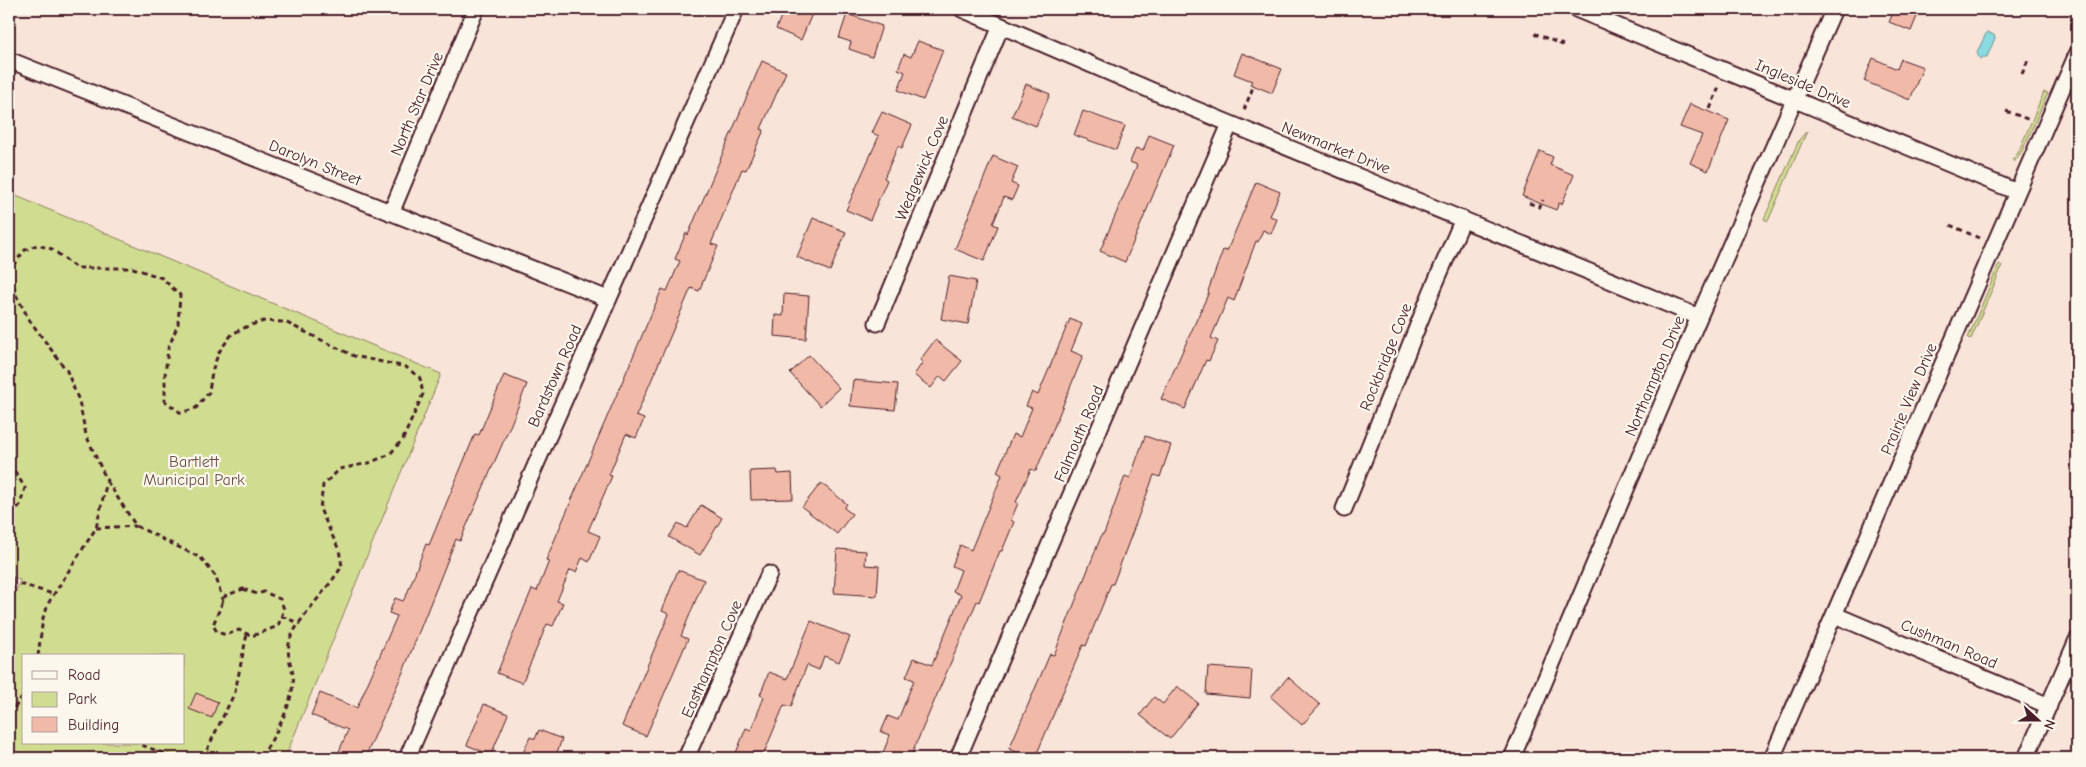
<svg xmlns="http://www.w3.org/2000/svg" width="2086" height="767" font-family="'Comic Neue',sans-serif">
<rect width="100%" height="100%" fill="#f8e4d8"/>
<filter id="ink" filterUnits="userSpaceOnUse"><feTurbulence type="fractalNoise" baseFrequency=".02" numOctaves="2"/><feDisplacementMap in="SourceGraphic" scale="10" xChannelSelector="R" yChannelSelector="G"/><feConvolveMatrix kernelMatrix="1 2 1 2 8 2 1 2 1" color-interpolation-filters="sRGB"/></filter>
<g filter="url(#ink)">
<!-- green -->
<path fill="#d0dd91" stroke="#8d7e5e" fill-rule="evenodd" d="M2044,92l4,1 -26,58 -8,11 -2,-3 6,-6z
M1807,131l-39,90 -4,-2 35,-79z
M9,193l432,181 -156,384h-276v-147l11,-31 -11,-5zM24,656h160v87h-160z
M1999,264l3,2 -31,73 -3,-1z"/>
<!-- water -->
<path fill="#89dbe0" stroke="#709098" d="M1987,32l7,3 1,3 -8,19h-4l-2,2 -2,-1 -2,-6z"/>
<!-- building -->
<path fill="#f1b9a8" stroke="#4a1f2b" d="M784,9h30l-13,31 -25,-11z
M1895,9h25l-9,22 -22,-9z
M847,14l35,12 -10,31 -23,-8 2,-7 -12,-4z
M918,41l25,9 -20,50 -25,-10 7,-18 -7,-3 6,-15 7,3z
M1242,53l40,16 -10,24 -22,-9 2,-3 -18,-7z
M1873,58l24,11 4,-10 22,8 -13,33 -46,-19z
M762,61l24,11 -25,57 3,1 -18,40 -4,-1 -31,75 7,2 -19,45 -8,-3 -55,128 8,3 -8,19 -10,-4 -17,41 3,1 -24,55 12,5 -11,26 -7,-4 -6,14 -6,-2 -13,31 6,2 -10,23 -6,-2 -25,59 -25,-10 35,-84 5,2 12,-30 -3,-1 40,-94 76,-177 5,2 13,-30 -5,-2 11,-26 2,2z
M1026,84l24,10 -14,32 -24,-10z
M1690,104l39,16 -21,51 -18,-8 12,-28 -22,-8z
M1083,111l42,15 -9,24 -42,-15z
M882,112l30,13 -10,23 -4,-2 -14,32 3,2 -17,40 -24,-10 33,-74 -7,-3z
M1149,135l25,10 -49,117 -25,-11 37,-86 -7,-3 6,-14 7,3z
M1540,151l13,6 -3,8 24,10 -12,29 -3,-1 -3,7 -34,-14z
M993,156l25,11 -7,16 7,3 -6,14 -8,-3 -11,27 5,2 -14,35 -29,-12z
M1256,182l24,10 -10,24 7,3 -6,15 -8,-4 -5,12 -2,-1 -22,60 -6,-3 -17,40 7,3 -9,20 -3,-1 -21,49 -24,-10 48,-107 -1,-1 15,-41 4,1z
M813,218l33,14 -16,39 -33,-14z
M949,276l27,5 -8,43 -27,-5z
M784,294l25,2 -3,43 -32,-3 1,-21 8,1z
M1070,319l12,5 -11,27 12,5 -47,115 -5,-2 -15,33 2,1 -7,17 3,2 -12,29h-2l-21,51 -2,-1 -67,157h-29l9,-23 -9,-3 7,-16 10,4 16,-40 -8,-3 8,-19 18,7 29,-70 -8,-4 8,-21 -9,-4 8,-21 11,5 31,-75 -5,-3 16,-38 7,3 12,-29 -6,-2 6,-14 6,3z
M935,340l27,21 -16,20 -6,-5 -9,12 -17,-13 9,-13 -3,-2z
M809,355l30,33 -19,18 -30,-33z
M504,375l23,9 -16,40 -51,117 -4,-2 -53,133 -38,86h-18l-9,-4 10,-24 -37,-15 9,-22 37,15 40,-92 -8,-3 6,-15 8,3 4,-7 19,-50 3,1 46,-111 4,1z
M853,380l45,4 -3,26 -45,-4z
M1145,436l26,9 -11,32 -6,-2 -41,109h-2l-25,62 -3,-1 -48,113h-4l-22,-9 41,-95 4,1 48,-121h2l21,-58 5,2z
M777,470l1,4 14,-1 1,26 -42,1 -1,-29z
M821,483l26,21 -3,4 8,6 -15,20 -35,-27z
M701,505l21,13 -22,37 -31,-18 9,-14 9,5z
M837,549l29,2 -1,14 14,1 -2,30 -43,-3z
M678,570l26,10 -23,56 7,3 -42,97 -24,-10 47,-112 -7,-3z
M811,621l39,16 -11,25 -15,-6 -5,14 -12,-5 -16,42 -7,-2 -22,53h-28l12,-30 5,2 13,-33 -4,-2 9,-23 18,7z
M1208,667l44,3 -2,28 -44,-4z
M1288,677l32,28 -18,20 -31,-28z
M1177,686l21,17 -28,36 -30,-24 14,-18 9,7z
M196,693l22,9 -6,16 -23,-9z
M484,704l24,10 -17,41 -24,-10z
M539,730l23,9 -7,19h-34l9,-21 5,2z"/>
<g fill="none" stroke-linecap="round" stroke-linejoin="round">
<!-- service casing -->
<g stroke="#4a1f2b" stroke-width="11">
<path id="service" d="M9,581v10"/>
</g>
<!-- minor casing -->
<g stroke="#4a1f2b" stroke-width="19">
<path id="minor" d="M962,9l230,99 507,209
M1576,9l441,183
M9,60l599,239
M391,213l85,-204
M877,323l124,-297
M1344,509l87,-216 32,-74
M1835,615l214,91
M407,758l329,-749
M686,758l83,-184
M958,758l272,-634
M1512,758l187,-441 135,-308
M1772,758l305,-704
M2026,758l51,-118"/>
</g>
<!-- path -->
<path stroke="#4a1f2b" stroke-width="3" stroke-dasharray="5 4" stroke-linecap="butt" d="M1535,36l1,-2 27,11
M2022,74l6,-14
M1710,109l9,-22
M1244,110l9,-23
M2006,111l24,9
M1529,203l11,4 3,-7
M1950,225l29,13
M9,465l5,5 11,18 -5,17 -11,12
M107,481l29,45 65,32 15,19 7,25
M96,528l40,-2
M20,584l33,10
M243,589l14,5 7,-2 16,7 4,10 -6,17 -26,10 -13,-6 -13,5 -9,-3 -4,-7 12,-29z
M282,616l18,8
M38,656l5,-38 6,-16 47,-74 11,-47 -21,-46 -7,-34 -12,-30 -37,-50 -14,-26 -6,-26 15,-19 12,-5 15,4 24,19h57l29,10 18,17 -2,29 -10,25 -3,26v26l16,12 15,-5 13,-16 3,-21 7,-19 13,-18 16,-8 16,-5 21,1 69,34 52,11 14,11 3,16 -20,45 -13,15 -21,9 -29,6 -17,16 -3,24 19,41 3,16c-14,23 -39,47 -50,69 -10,22 4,33 1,49 -3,27 -19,52 -32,74
M9,715l15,-20
M142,745l33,13
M203,758l32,-66 12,-58"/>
<!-- service -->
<use href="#service" stroke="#fbf7ec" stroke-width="8"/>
<!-- minor -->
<use href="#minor" stroke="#fbf7ec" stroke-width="15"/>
</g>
</g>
<g text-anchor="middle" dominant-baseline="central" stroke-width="4.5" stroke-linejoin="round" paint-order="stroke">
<!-- street labels -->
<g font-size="16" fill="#4a1f2b" stroke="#fbf7ec">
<text transform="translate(1803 84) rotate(23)">Ingleside Drive</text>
<text transform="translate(417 104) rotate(-67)">North Star Drive</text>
<text transform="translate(1336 148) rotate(22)">Newmarket Drive</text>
<text transform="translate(315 163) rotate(22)">Darolyn Street</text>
<text transform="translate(922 168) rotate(-67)">Wedgewick Cove</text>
<text transform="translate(1386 357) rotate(-68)">Rockbridge Cove</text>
<text transform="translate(555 376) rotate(-66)">Bardstown Road</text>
<text transform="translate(1655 376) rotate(-67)">Northampton Drive</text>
<text transform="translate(1909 399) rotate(-67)">Prairie View Drive</text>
<text transform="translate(1079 434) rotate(-67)">Falmouth Road</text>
<text transform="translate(1949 644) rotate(23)">Cushman Road</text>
<text transform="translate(712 659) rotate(-66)">Easthampton Cove</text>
</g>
<!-- park labels -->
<g font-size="16" fill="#6c4e44" stroke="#fbf7ec">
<text x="194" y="462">Bartlett<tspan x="194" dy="18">Municipal Park</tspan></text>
</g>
</g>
<!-- margin -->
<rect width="2086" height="767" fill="none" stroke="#fbf7ec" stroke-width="30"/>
<rect x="15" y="15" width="2056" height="737" fill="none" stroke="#4a1f2b" stroke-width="2" filter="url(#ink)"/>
<!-- legend -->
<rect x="22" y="654" width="162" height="90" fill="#fbf7ec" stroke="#b4a19f"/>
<rect x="32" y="671" width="25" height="8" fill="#fbf7ec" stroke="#b4a19f"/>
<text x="68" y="680" font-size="15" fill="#4a1f2b">Road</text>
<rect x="32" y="692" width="25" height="15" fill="#d0dd91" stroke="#b4a19f"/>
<text x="68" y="704" font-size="15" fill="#4a1f2b">Park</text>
<rect x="32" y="717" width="25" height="15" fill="#f1b9a8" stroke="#b4a19f"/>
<text x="68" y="730" font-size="15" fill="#4a1f2b">Building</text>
<!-- north arrow -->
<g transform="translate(2038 720) rotate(111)" stroke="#fbf7ec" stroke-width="4" paint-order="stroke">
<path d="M0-4L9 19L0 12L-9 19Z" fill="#4a1f2b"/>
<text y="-8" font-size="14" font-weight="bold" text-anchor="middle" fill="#4a1f2b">N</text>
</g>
</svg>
